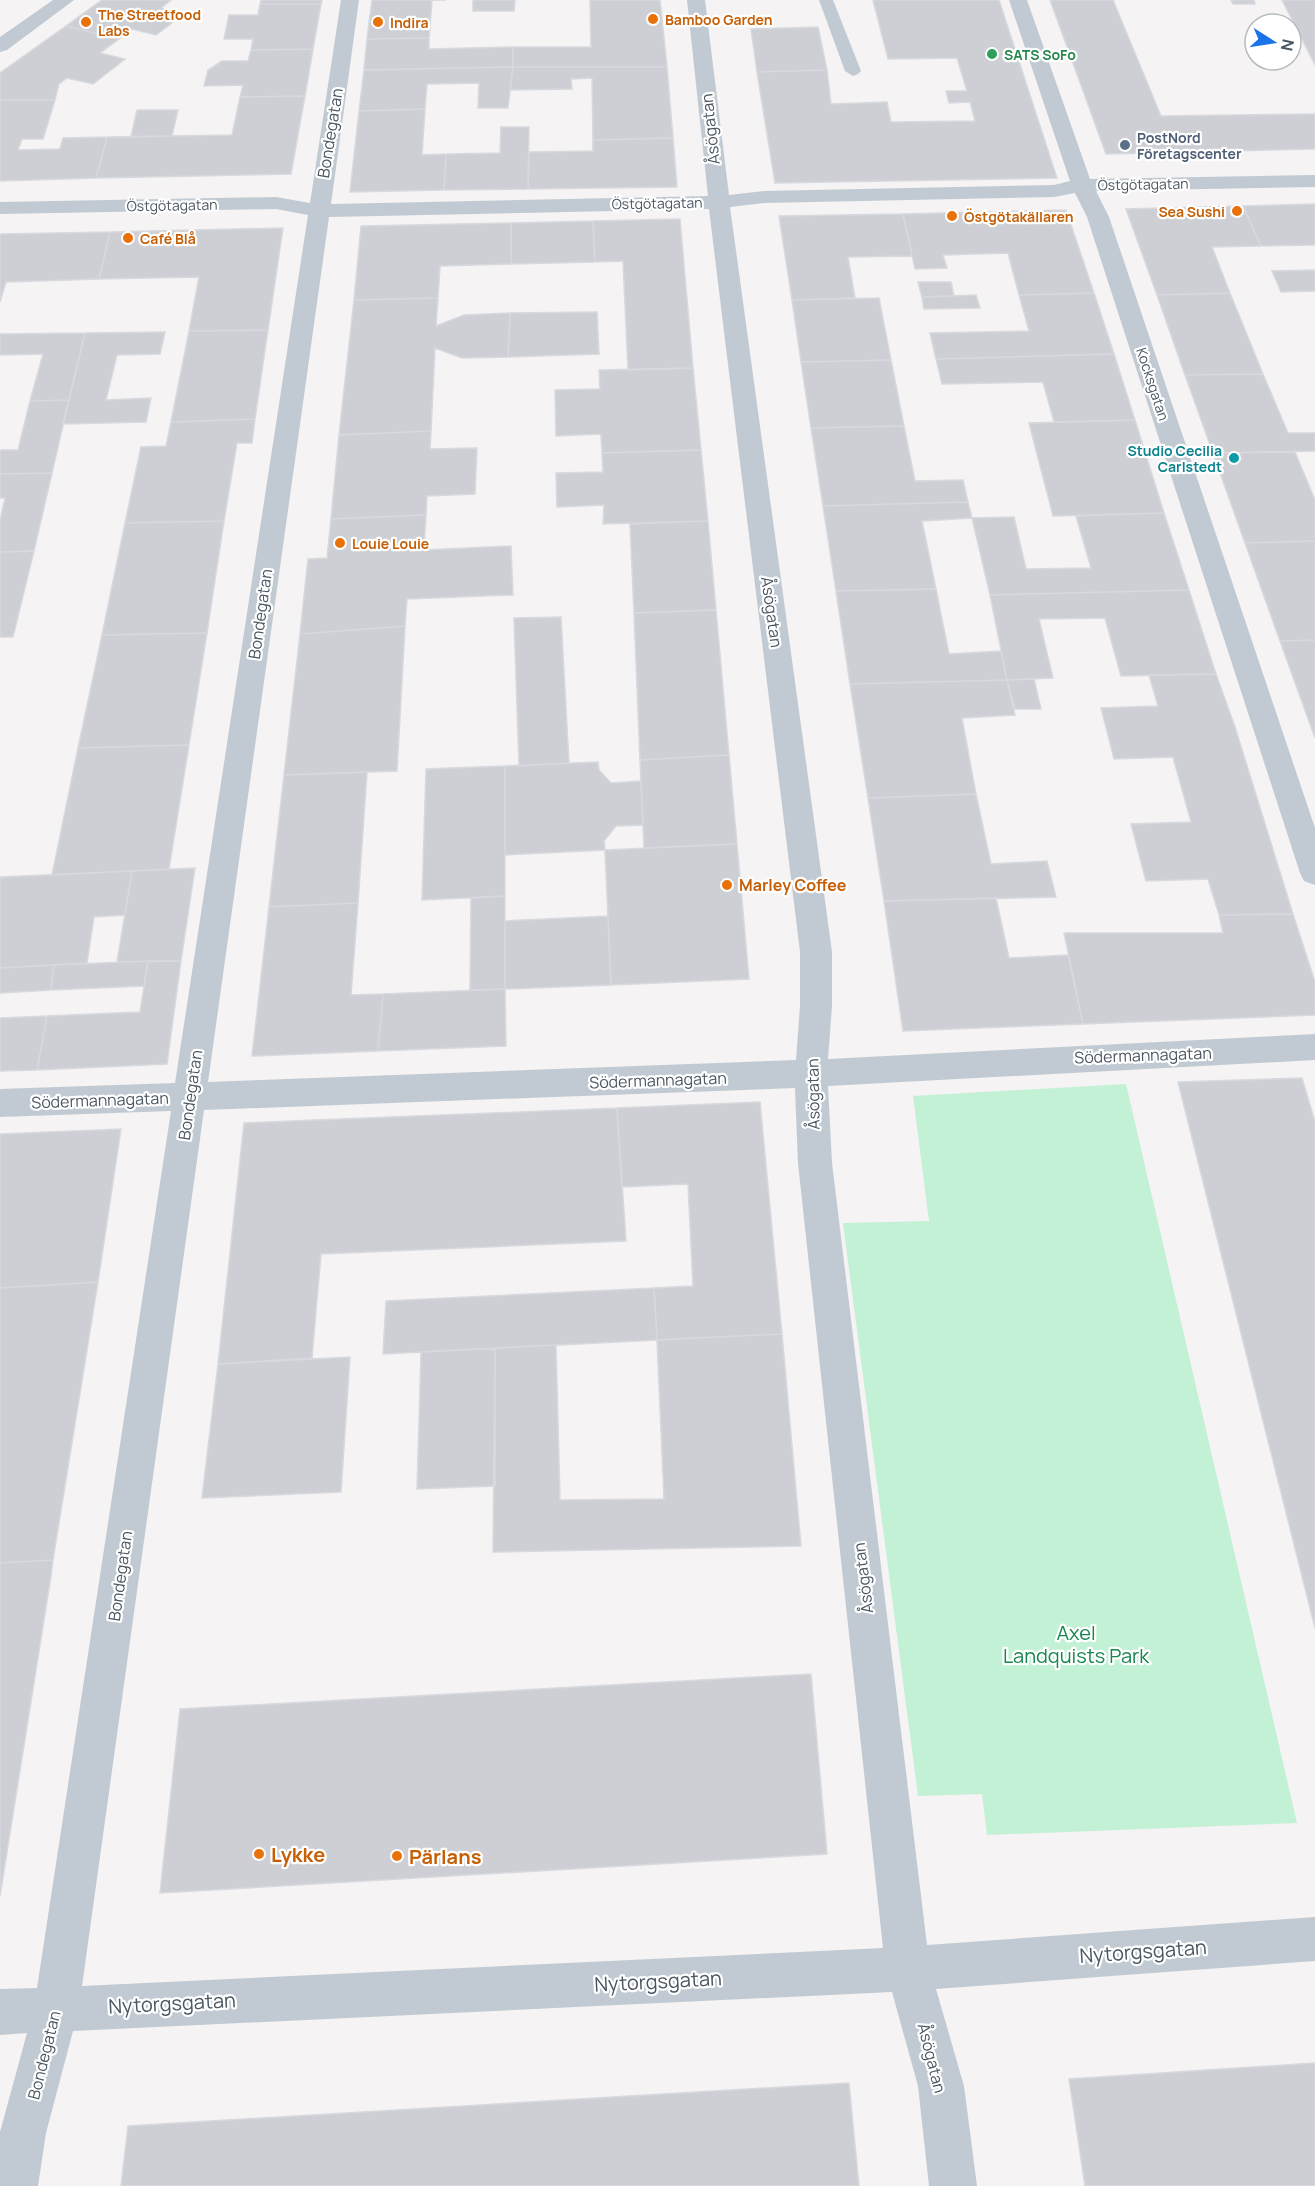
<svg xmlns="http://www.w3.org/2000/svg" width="1315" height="2186" font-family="Manrope,sans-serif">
<rect width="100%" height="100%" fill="#f5f3f3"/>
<!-- green -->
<path fill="#c3f1d5" d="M1126,1084l171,739 -310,12 -5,-41 -64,2 -75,-573 86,-2 -16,-125z"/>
<!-- building -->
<path fill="#cdcfd5" stroke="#d7d9de" stroke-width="1.5" d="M102,0h69l-10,8 23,6 -28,21 -24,-6 -13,10 -53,-13z
M261,0h61l-1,4h-61z
M372,0h74h-14l-3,38 -62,1z
M473,0h42l-1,11h-41z
M590,0h70l7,67h-154v-20h78z
M873,0h126l58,178 -282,5 -18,-111 70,-2 4,34 56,-2 4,20 84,-1 -5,-19 -21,1 -3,-12h21l-10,-33 -69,1z
M1050,0h63l48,116 154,-2v35l-209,5z
M1231,0h23l1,4h-22z
M1282,0h33v65z
M260,4h61l-8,45 -62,1 2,-11h-29l5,-24h29z
M66,26l53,13 -19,14 25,6 -32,25 -26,-6 -8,6 -4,16h-55v-27z
M818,27l9,43 -70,2 -6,-43z
M429,38v11l84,-2v20l-149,3 3,-31z
M313,49l-8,47 -65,1 3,-12 -39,1 4,-16 14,-9h26l3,-11z
M513,67l-5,41h-30l1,-25 -52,1 -2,25 -66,2 5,-41z
M513,67h154l6,71 -80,2 -1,-62 -21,1 1,10 -62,1z
M305,96l-14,78 -195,4 11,-41 125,-2 8,-38z
M0,100h55l-12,39h-21l-4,11 42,-1 3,-11 44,-1 -11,41 -96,3z
M425,109l-3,46 24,-1 -2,36 -94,2 9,-81z
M137,110h41l-6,26 -41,1z
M501,127h28l-1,62 -84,1 2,-36 54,-1z
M673,138l4,49 -149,2 1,-37 64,-1v-11z
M1315,204v41l-54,1 -18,-40z
M1243,206l18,40 -49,1 18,46 -73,2 -31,-86z
M1066,210l28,83 -75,2 -11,-42 -65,2 4,13 -32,1 -12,-55z
M903,214l9,42 -64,1 7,41 -63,2 -13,-84z
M680,219l13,149 -65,2 -5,-109 -28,1 -2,-41z
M593,221l2,41 -84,2v-41z
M511,223v41l-71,2 -2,32 -84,2 7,-74z
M283,228l-15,102 -79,1 10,-54 -100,2 11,-47z
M110,232l-11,47 -93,3 -6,20v-68z
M1315,270v21l-34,1 -9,-21z
M918,282h33l3,14 -32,1z
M1094,293l20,61 -178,5 -6,-26 99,-2 -10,-36z
M1230,293l33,81 -78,1 -28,-80z
M976,295l4,13 -56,1 -2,-12z
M438,298l-2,28 28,-11 46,-2 -2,44 -46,1 -27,-10 -4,83 -92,4 15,-135z
M879,298l12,62 -90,2 -9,-62z
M597,312l2,42 -91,3 2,-44z
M268,330l-13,89 -84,3 18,-91z
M165,332l-5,22 -43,1 -11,45 45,-2 -5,24 -83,2 22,-91z
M85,333l-16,67 -39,1 13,-47 -43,1v-21z
M1114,354l21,66 -81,2 -11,-40 -101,2 -6,-25z
M891,360l13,66 -93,2 -10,-66z
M693,368l8,82 -99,3 -1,-19 -45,2 -1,-46 45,-1 -1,-19z
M1263,374l25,59h27v18l-102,2 -28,-78z
M69,400l-17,73 -52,1v-24h18l12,-49z
M255,419l-3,24h-15l-13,78 -99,2 16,-76 25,-1 5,-24z
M1135,420l29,93 -111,3 -24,-93z
M904,426l11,55 48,-1 5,22 -145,4 -12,-78z
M431,431l-1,18 47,-1 -2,46 -48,2 -1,19 -95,4 8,-84z
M701,450l7,71 -105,3 1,-19 -47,2 -1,-34 47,-1 -1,-19z
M1295,452l20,48v41l-70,2 -32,-90z
M52,473l-18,78 -34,1v-32l5,-22h-5v-24z
M968,502l4,16 -50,3 14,68 -100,2 -13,-85z
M1164,513l25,77 -199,5 -18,-77 42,-1 12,52 65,-1 -15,-52z
M426,515l-2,35 87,-4 2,49 -106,4 -2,27 -105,8 8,-75 19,-1 4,-39z
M224,521l-17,112 -105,2 23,-112z
M708,521l8,89 -82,3 -4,-89z
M1315,541v99l-35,1 -35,-98z
M34,551l-21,86h-13v-85z
M936,589l13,65 52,-3 6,29 -157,4 -14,-93z
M1189,590l27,84 -95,2 -16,-58 -66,1 14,59 -46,2 -17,-85z
M716,610l13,145 -89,5 -6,-147z
M561,617l8,146 -50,3 -5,-148z
M405,626l-8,145 -113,4 16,-141z
M207,633l-18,112 -111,3 24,-113z
M1315,640v98l-35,-97z
M1216,674l19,53 58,187 -74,1 -11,-36 -62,2 -15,-57 60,-2 -18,-65 -59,2 -13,-51 57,-2 -9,-31z
M1034,679l7,30h-26l-8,-29z
M1007,680l8,35 -53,3 14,76 -108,4 -18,-114z
M189,745l-20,124 -117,6 26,-127z
M729,755l8,89 -93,4 -4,-88z
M598,762l1,8 12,13 30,-2 2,44 -27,1 -12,15 1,9 -100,5v-89z
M505,766v130l-83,4 4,-131z
M367,772l-9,131 -89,4 15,-132z
M976,794l15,70 56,-3 9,36 -172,4 -16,-103z
M737,844l12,135 -138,6 -6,-135z
M195,868l-14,93 -64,1 15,-91z
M132,871l-7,44 -31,2 -7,46 -87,5v-91z
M505,896v93l-35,1 1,-92z
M996,898l13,60 59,-3 15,69 -180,7 -19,-130z
M358,903l-7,92 32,-1 -5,57 -126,5 17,-149z
M1293,914l22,68v33l-232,9 -19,-91h159l-4,-18z
M608,916l3,69 -106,4v-68z
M148,961l-4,25 -93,4 3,-25z
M148,961h33l-14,103 -130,6 10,-54 93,-4z
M54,965l-3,25 -51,3v-25z
M505,989l1,57 -128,5 5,-57z
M47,1016l-10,54 -37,1v-53z
M1302,1078l13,44v506l-137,-546z
M760,1102l22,232 -125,6 -3,-52 39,-2 -5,-102 -66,3 -5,-79z
M617,1108l9,133 -305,13 -9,104 -94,6 26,-241z
M121,1129l-23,153 -98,6v-154z
M98,1282l-45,278 -53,3v-275z
M654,1288l3,52 -274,14 3,-53z
M782,1334l19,212 -308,6 2,-204 61,-3 4,155 104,-1 -7,-159z
M495,1348v138l-78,3 4,-137z
M350,1357l-9,135 -139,6 16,-134z
M53,1560l-2,16 -51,320v-333z
M811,1674l16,180 -667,39 20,-184z
M1315,2063v123h-230l-16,-107z
M849,2083l10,103h-738l7,-60z"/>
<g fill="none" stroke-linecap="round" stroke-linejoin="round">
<!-- lane -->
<path fill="#c1cad2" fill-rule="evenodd" d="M819,0h14l28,71 -3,3 -5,2 -8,-5z"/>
<!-- street -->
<path fill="#c1cad2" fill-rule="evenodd" d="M53,0h21l-67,50 -7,2v-15z
M341,0h18l-28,204 377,-8 -21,-196h18l24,195 36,-4 289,-6 16,-4 -61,-181h18l63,179 225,-4v12l-219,4 13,26 206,611v57l-11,-4 -4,-8 -213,-656 -12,-24 -21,4 -289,6 -35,4 102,745v54l-4,53 487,-25v26l-487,26 4,77 95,782 388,-28v44l-379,28 28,97 13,100h-48l-11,-100 -26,-94 -819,39 -27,102 -8,53h-38v-54l27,-99 -27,2v-46l37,-1 134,-877 -171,6v-28l175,-6 133,-868 -32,-6 -276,5v-12l276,-5 34,6zM709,209l91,743v54l-4,54 -588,22 121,-865zM795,1088l3,75 85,785 -801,38 122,-876z"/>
</g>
<!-- markers -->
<g fill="#e8710a" stroke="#fff" stroke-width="2">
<circle cx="653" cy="19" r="6"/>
<circle cx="86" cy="22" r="6"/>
<circle cx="378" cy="22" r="6"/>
<circle cx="1237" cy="211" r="6"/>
<circle cx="952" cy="216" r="6"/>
<circle cx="128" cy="238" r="6"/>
<circle cx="340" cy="543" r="6"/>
<circle cx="727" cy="885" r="6"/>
<circle cx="259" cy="1854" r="6"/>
<circle cx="397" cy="1856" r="6"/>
</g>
<circle fill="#2e9e5b" stroke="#fff" stroke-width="2" cx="992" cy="54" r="6"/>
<circle fill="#5c6f8a" stroke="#fff" stroke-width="2" cx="1125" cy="145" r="6"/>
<circle fill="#0f9aa8" stroke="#fff" stroke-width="2" cx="1234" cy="458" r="6"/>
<g text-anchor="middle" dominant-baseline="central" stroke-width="4.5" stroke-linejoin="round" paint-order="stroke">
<!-- far-food labels -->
<g font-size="14" font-weight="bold" fill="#c56008" stroke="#fff" text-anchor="start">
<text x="98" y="14">The Streetfood<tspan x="98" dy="16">Labs</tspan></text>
<text x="665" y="19">Bamboo Garden</text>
<text x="390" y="22">Indira</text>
<text x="1225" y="211" text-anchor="end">Sea Sushi</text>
<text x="964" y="216">Östgötakällaren</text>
<text x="140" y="238">Café Blå</text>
<text x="352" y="543">Louie Louie</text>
</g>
<!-- far-leisure labels -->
<g font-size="14" font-weight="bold" fill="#27864d" stroke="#fff" text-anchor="start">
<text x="1004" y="54">SATS SoFo</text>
</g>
<!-- far-service labels -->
<g font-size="14" font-weight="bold" fill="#4e5e75" stroke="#fff" text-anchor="start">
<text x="1137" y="137">PostNord<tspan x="1137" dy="16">Företagscenter</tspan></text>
</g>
<!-- far-street labels -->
<g font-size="14" fill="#4a5661" stroke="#fff">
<text transform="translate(1143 184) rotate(-1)">Östgötagatan</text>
<text transform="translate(657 203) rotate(-1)">Östgötagatan</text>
<text transform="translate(172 205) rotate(-1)">Östgötagatan</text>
<text transform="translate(1153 384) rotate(72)">Kocksgatan</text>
</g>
<!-- far-culture labels -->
<g font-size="14" font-weight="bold" fill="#0d838f" stroke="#fff" text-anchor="end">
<text x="1222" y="450">Studio Cecilia<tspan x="1222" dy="16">Carlstedt</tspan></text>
</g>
<!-- street labels -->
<g font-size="16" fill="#4a5661" stroke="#fff">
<text transform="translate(710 129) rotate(-96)">Åsögatan</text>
<text transform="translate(330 133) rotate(-81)">Bondegatan</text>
<text transform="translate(772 612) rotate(82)">Åsögatan</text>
<text transform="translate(260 614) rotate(-82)">Bondegatan</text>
<text transform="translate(1143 1055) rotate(-2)">Södermannagatan</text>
<text transform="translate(658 1080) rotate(-2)">Södermannagatan</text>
<text transform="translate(813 1094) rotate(-91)">Åsögatan</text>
<text transform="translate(190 1095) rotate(-82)">Bondegatan</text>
<text transform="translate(100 1100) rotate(-2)">Södermannagatan</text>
<text transform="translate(120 1576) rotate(-82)">Bondegatan</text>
<text transform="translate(863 1578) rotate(-97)">Åsögatan</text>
<text transform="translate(44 2055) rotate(-76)">Bondegatan</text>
<text transform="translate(932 2058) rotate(76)">Åsögatan</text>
</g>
<!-- food labels -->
<g font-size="16" font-weight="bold" fill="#c56008" stroke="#fff" text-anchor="start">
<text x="739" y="885">Marley Coffee</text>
</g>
<!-- near-park labels -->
<g font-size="20" fill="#17864f" stroke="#fff">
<text x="1076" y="1632">Axel<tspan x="1076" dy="23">Landquists Park</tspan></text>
</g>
<!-- near-food labels -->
<g font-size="20" font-weight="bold" fill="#c56008" stroke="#fff" text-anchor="start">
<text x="271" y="1854">Lykke</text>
<text x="409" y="1856">Pärlans</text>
</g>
<!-- near-street labels -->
<g font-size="20" fill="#4a5661" stroke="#fff">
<text transform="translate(1143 1951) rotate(-4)">Nytorgsgatan</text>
<text transform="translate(658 1981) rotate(-3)">Nytorgsgatan</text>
<text transform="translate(172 2003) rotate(-3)">Nytorgsgatan</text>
</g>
</g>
<!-- north arrow -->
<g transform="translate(1273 42) rotate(102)"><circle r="28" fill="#ffffff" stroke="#b7bbc0" stroke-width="1.5"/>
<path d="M0-4.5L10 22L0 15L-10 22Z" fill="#1a73e8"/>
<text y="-9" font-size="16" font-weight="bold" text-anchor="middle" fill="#4a5661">N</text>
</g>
</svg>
